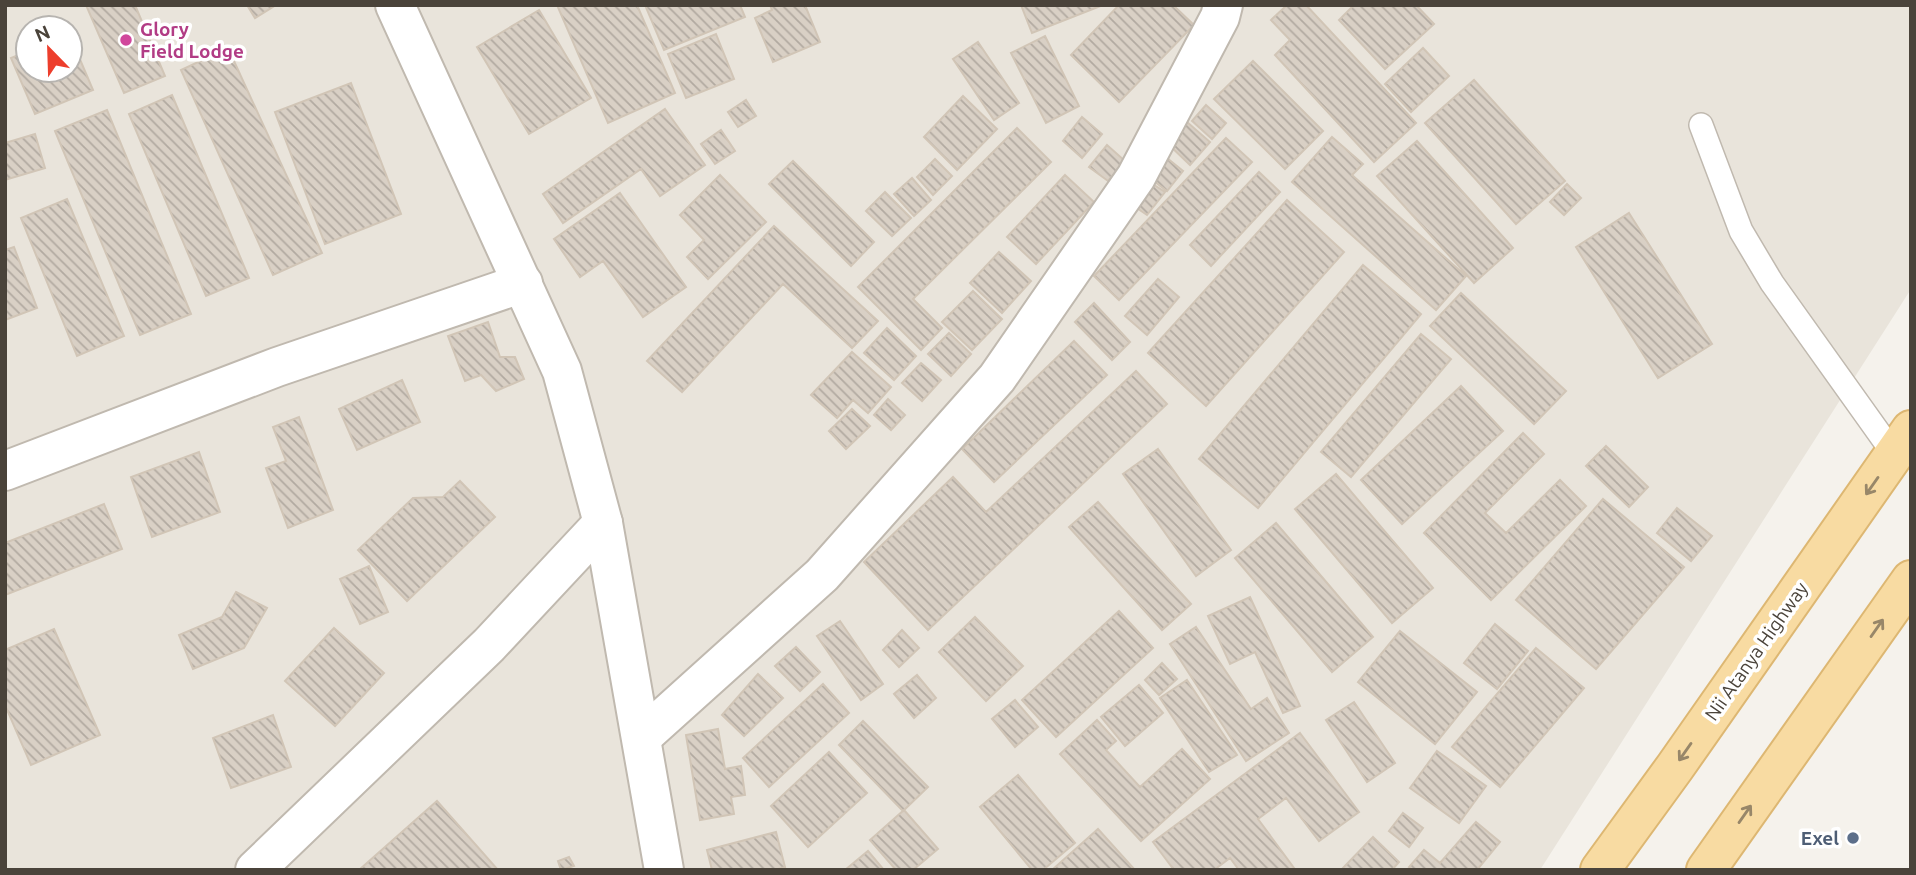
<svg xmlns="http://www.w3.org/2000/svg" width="1916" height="875" font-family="Ubuntu,sans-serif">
<defs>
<pattern id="building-back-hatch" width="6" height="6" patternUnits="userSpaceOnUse" patternTransform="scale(1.75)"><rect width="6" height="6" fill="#d9d0c5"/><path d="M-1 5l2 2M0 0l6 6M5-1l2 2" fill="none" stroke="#b2aaa1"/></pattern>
</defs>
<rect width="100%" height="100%" fill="#f5f2ec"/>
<!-- residential -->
<path fill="#e9e4db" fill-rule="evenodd" d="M5,5h1906v284l-371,581h-1535zM28,28h42v42h-42z"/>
<!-- building -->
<path fill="url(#building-back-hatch)" stroke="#d1c5b6" stroke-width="2" d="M86,5h49l30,71 -41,17z
M247,5h29l-21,13z
M557,5h80l38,88 -67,30z
M645,5h95l5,12 -81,33z
M770,5h35l15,37 -47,20 -18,-44 17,-8z
M1021,5h82l-71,28z
M1119,5h54l21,20 -75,77 -48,-47z
M1287,5h19l110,118 -42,39 -99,-107 15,-15 -19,-20z
M1354,5h62l18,19 -49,45 -46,-49z
M539,10l52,88 -62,36 -52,-87z
M716,34l18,45 -48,19 -18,-44z
M70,36l23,54 -58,24 -24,-56 17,-7v19h42z
M1045,36l34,70 -33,17 -35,-70z
M978,42l41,61 -25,17 -41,-61z
M228,48l94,205 -49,22 -92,-205z
M1423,48l26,28 -38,36 -26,-28z
M1253,61l70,70 -38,38 -71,-70z
M1474,80l91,101 -49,43 -91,-101z
M351,83l50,131 -76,30 -50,-132z
M172,95l77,183 -43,18 -77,-182z
M963,96l34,33 -40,41 -33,-33z
M746,100l10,16 -18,11 -10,-15z
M1206,105l20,18 -14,16 -20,-18z
M665,109l40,56 -45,31 -19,-27 -78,54 -20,-29z
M107,110l84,204 -51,21 -85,-204z
M1082,117l20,17 -20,24 -19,-17z
M1187,122l23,20 -20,23 -22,-21z
M1017,128l34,34 -138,137 29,29 -21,22 -63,-63z
M721,130l14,21 -20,13 -14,-20z
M35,134l10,34 -40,12v-37z
M1332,137l31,27 -11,11 114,101 -30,34 -144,-128z
M1226,138l26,24 -133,138 -25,-24z
M1417,141l96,107 -39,35 -97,-107z
M1107,145l18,16 -17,20 -19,-14z
M1162,154l21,17 -16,20 -21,-16z
M935,159l17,17 -19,19 -16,-18z
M793,161l81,81 -23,24 -82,-82z
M1259,172l21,20 -69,74 -21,-21z
M720,175l46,47 -58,57 -21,-22 17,-17 -24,-25z
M1065,175l29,27 -58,62 -29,-27z
M912,178l19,22 -17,16 -20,-22z
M1148,181l17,11 -18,23 -16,-11z
M1567,184l14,14 -17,17 -14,-13z
M885,192l26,26 -19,18 -26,-25z
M620,193l66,94 -43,30 -40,-56 -23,16 -26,-38z
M67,199l57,137 -47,20 -56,-138z
M1287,200l57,52 -138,154 -58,-53z
M1629,213l83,131 -54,34 -82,-131z
M774,226l104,95 -26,27 -69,-64 -101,108 -35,-31z
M14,247l23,61 -32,12v-70z
M999,252l32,29 -29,32 -32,-30z
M1363,265l58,49 -163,194 -59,-49z
M1158,279l21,18 -32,38 -22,-19z
M973,291l29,28 -30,31 -30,-28z
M1461,293l105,98 -32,33 -104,-98z
M1094,303l36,39 -18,18 -37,-38z
M488,322l12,35h15l9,22 -28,12 -15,-16 -16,6 -17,-45z
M887,328l29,28 -22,24 -30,-27z
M949,333l22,21 -20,22 -23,-22z
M1421,334l30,25 -100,118 -30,-25z
M1074,341l33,34 -113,107 -32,-33z
M852,352l39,35 -23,26 -15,-13 -16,18 -26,-23z
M921,363l20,17 -19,21 -20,-18z
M1136,371l31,33 -239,226 -64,-68 89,-85 33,35z
M402,380l18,42 -63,28 -18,-41z
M1461,386l42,45 -101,93 -41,-44z
M888,399l17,16 -14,15 -17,-15z
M852,409l18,17 -24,23 -17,-18z
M299,417l34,93 -45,18 -22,-60 20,-7 -13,-34z
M1523,433l21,21 -59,59 21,20 54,-53 26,26 -95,94 -67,-67z
M1606,446l42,41 -19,20 -43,-41z
M1158,449l73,101 -35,26 -73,-102z
M199,452l21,60 -68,25 -21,-60z
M1336,474l97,114 -41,35 -97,-114z
M460,481l35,36 -88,84 -49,-51 55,-52 30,-1z
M1603,499l81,68 -88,102 -80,-69z
M1098,502l93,102 -29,26 -93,-103z
M104,504l18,45 -117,46v-52z
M1677,508l35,28 -21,25 -34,-28z
M1276,523l97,114 -41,35 -97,-114z
M369,566l19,46 -28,12 -20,-45z
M236,592l31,16 -23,40 -51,21 -14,-34 43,-18z
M1250,597l50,109 -17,7 -28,-61 -25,12 -22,-48z
M1119,611l34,37 -97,89 -34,-37z
M975,617l48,49 -37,35 -47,-49z
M840,621l43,63 -22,16 -44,-64z
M1495,624l33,27 -31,38 -33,-26z
M1196,627l55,82 16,-11 22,35 -43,28 -76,-117z
M334,628l50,45 -49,53 -50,-45z
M54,629l46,106 -69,30 -26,-60v-55z
M902,630l17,18 -20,19 -16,-17z
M1400,631l77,61 -42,52 -77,-62z
M796,647l24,25 -20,19 -25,-25z
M1536,648l48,40 -84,99 -48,-40z
M1162,663l15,16 -18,16 -14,-15z
M758,674l25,24 -39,38 -22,-21z
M917,675l19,23 -22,20 -20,-24z
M1187,680l50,75 -28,17 -49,-74z
M823,684l26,29 -80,74 -26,-29z
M1139,685l24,28 -38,33 -24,-29z
M1015,700l23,27 -23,20 -23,-28z
M1354,702l41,61 -28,19 -41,-62z
M273,715l18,52 -60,21 -18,-50z
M1097,720l19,21 -10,9 34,37 42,-38 28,30 -69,62 -81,-87z
M863,721l65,66 -25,24 -64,-66z
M718,729l7,40 16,-3 4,29 -14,2 3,17 -34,6 -14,-85z
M1300,733l59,79 -40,29 -33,-43 -28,21 36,49 -3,2h-52l-9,-12 -16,12h-40l-21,-28z
M1437,751l49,35 -27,37 -49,-35z
M829,752l38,41 -59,54 -37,-41z
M1018,775l57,68 -32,27h-11l-52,-63z
M437,801l61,69h-139z
M904,810l34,39 -25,21h-17l-26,-30z
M1403,813l20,15 -14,19 -20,-16z
M1476,822l24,20 -23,28h-64l-4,-3 15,-17 16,13z
M1098,829l37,41h-83z
M776,832l9,35 -10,3h-63l-5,-20z
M1373,837l26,25 -7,8h-51z
M868,851l16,19h-39z
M569,857l5,9 -13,4 -3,-9z"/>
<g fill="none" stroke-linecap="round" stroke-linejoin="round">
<!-- service casing -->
<g stroke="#c0b9af" stroke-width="26">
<path id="service" d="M1701,125l40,106 31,52 122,171"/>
</g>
<!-- minor casing -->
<g stroke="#c0b9af" stroke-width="42">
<path id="minor" d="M5,471l272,-104 246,-84
M642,737l180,-162 175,-197 139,-201 84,-160 3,-12
M255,870l234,-225 114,-122"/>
</g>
<!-- tertiary casing -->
<g stroke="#c0b9af" stroke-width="42">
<path id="tertiary" d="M395,5l167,366 41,152 61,347"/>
</g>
<!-- primary casing -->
<g stroke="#ddb772" stroke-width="42">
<path id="primary" d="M1600,870l75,-103 236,-337
M1706,870l205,-290"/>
</g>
<!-- service -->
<use href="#service" stroke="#fff" stroke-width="23"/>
<!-- minor -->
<use href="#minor" stroke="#fff" stroke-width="38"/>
<!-- tertiary -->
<use href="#tertiary" stroke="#fff" stroke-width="38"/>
<!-- primary -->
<use href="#primary" stroke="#f8dba2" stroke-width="38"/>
</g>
<!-- one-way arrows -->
<defs><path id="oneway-shaft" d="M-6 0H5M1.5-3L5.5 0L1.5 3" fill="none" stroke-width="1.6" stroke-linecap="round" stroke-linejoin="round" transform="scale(1.75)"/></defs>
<g stroke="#988769">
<use href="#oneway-shaft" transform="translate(1872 486) rotate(125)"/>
<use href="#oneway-shaft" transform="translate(1877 628) rotate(-55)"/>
<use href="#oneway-shaft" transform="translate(1685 752) rotate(125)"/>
<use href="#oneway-shaft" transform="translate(1745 814) rotate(-55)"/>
</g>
<!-- markers -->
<circle fill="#d1479c" stroke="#fff" stroke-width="2.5" cx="126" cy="40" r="7"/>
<circle fill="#5c6f8a" stroke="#fff" stroke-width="2.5" cx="1853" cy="838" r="7"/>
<g text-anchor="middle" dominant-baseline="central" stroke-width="7" stroke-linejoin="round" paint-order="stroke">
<!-- hotel labels -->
<g font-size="19" font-weight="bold" fill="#b23c85" stroke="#fff" text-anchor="start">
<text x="140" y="29">Glory<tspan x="140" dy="22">Field Lodge</tspan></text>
</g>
<!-- street labels -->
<g font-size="19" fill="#4a433a" stroke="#fff">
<text transform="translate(1756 651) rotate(-55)">Nii Atanya Highway</text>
</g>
<!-- service labels -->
<g font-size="19" font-weight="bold" fill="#4e5e75" stroke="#fff" text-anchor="end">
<text x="1839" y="838">Exel</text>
</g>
</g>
<!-- border -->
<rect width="1916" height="875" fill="none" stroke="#4a433a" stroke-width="14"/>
<!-- north arrow -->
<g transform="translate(49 49) rotate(337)"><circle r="33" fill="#ffffff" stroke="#b7b4b0" stroke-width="2"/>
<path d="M0-5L12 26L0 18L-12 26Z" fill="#ed3e2c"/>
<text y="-10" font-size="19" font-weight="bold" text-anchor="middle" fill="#4a433a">N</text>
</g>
</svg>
